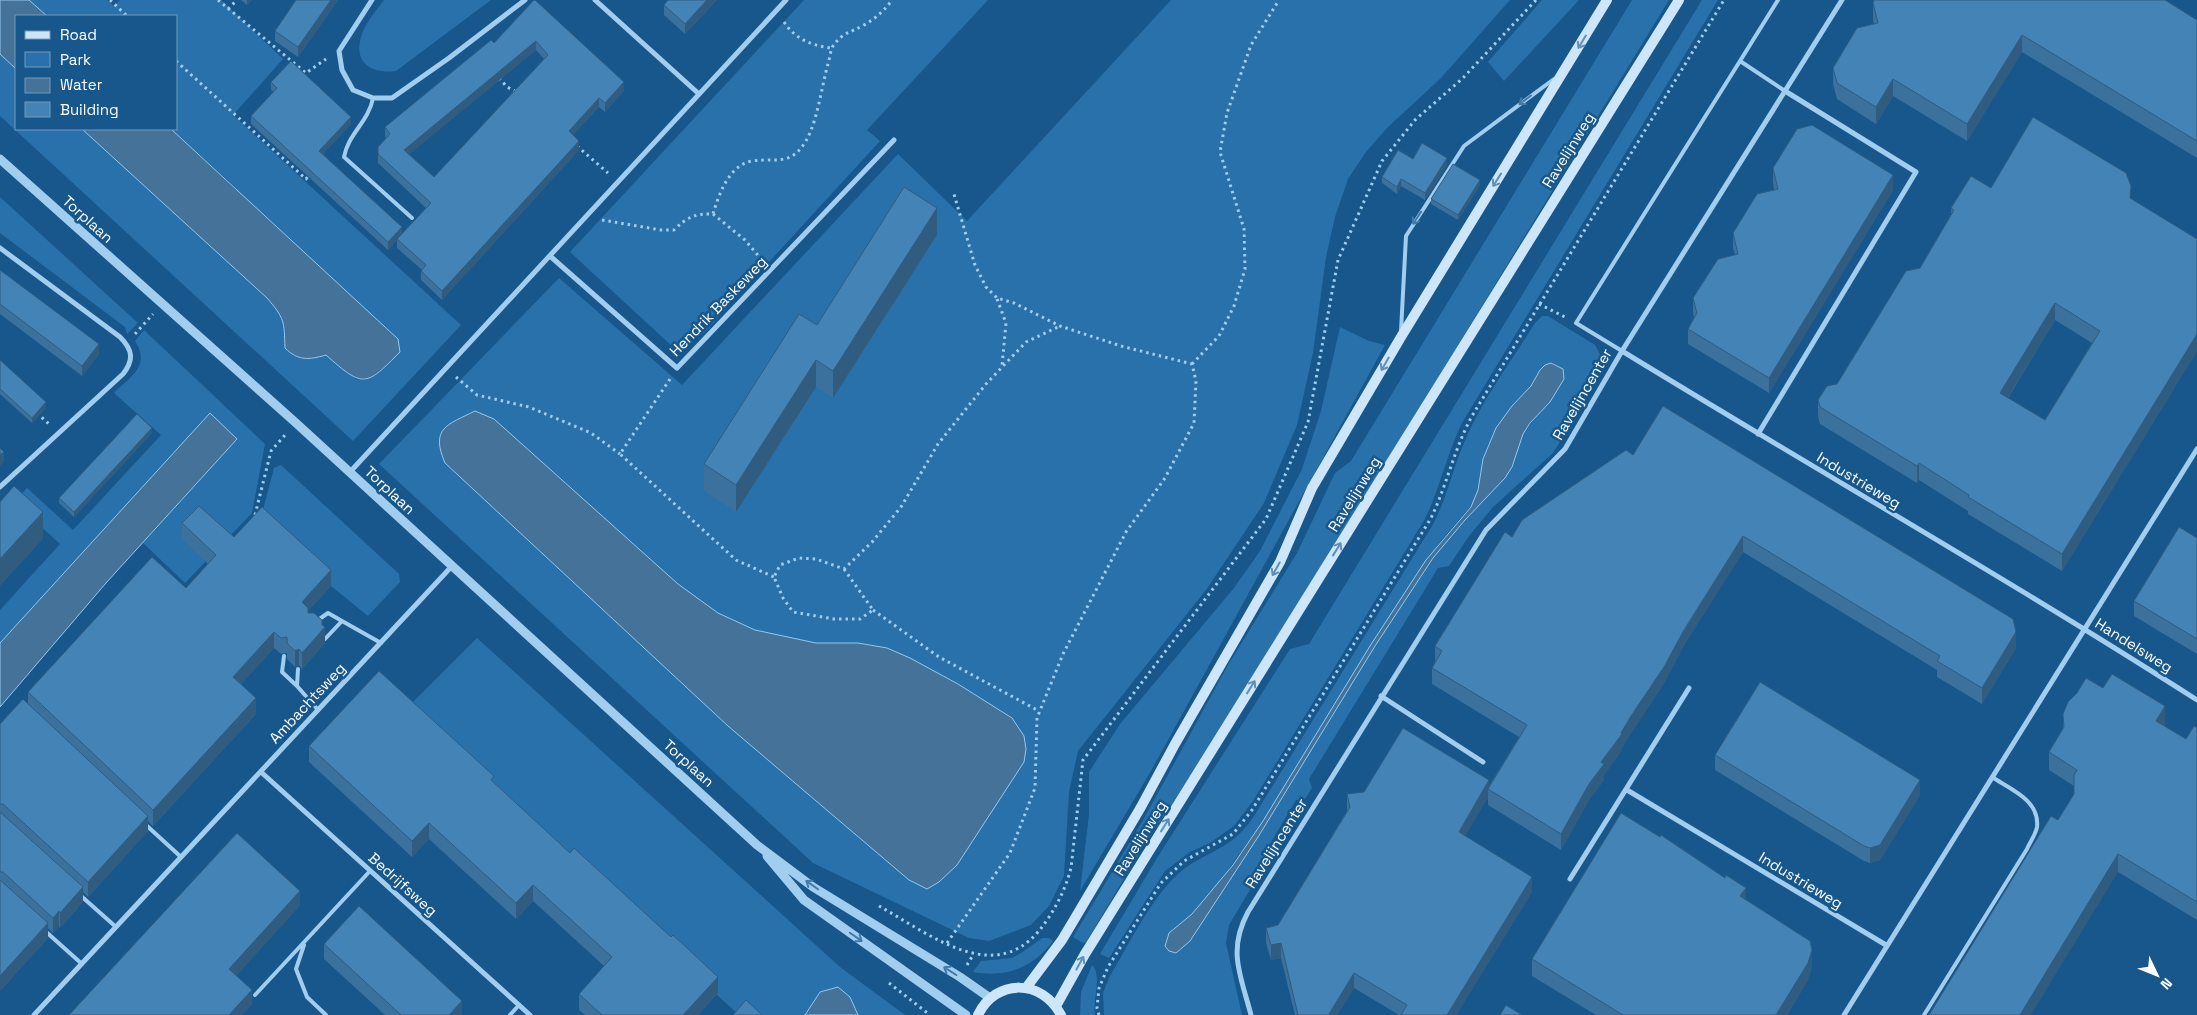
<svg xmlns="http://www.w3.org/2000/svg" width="2197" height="1015" font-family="'Space Grotesk',sans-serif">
<rect width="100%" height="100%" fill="#17578b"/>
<!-- green -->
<path fill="#2971aa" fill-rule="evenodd" d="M29,0h78l7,6 6,-6h101l62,59 -50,56 228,210 -108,116 -353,-325v-62l16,15v60h66l185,169c18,21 17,23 18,50 13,13 24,13 41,7l30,24 10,1 -131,-193 -64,-58h5v-113h-129z
M384,0h107l-95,71c-23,3 -43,-7 -35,-34 4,-14 15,-26 23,-37z
M804,0h184l-121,130 13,11 -177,193 -29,14 -104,-96z
M1171,0h339l-69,78 -54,50 -21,24 -18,27 -13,38 -9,40 -13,96 -16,72 -33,78 -58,87 -128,161 -9,41 -5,84 -15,30 -18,19 -42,16 -20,-3 -156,-75 -434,-399 180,-186 123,107 216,-231 69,67zM451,423l267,190 37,17 61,13h42l29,5 71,36 54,34 -103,162 -181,-154 -283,-263 -5,-29z
M1542,0h37l-75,81 -16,-19z
M1632,0h37l-220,360 -242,391 -65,98 -56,93 -3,1 -10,-6 69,-115 86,-157 69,-112 38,-80 16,-12z
M1702,0h16l-256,423c-15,31 -22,65 -37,96l-172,282 -19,25 -24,17 -20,9 -25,19 -56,87 -9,-4 57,-96 133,-209 19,-5z
M0,197l138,126 -11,11 -2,-7 -125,-94z
M1542,316h6l47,29 9,17 -2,11 -49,80 -60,54 -24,29 -20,30 -11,2 -129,211 3,9 -7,11 -9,1 -32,54 2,9 -37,62 -3,18 16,72h-138l-1,-22 6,-15c19,-32 42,-80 70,-105 14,-13 33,-19 49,-30 11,-7 19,-17 26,-27l178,-290c15,-27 20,-56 32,-83 16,-40 48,-83 71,-120zM1551,363l12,6 -26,46 -14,19 -11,33 -7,11 -40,42 -32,38 -58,88 -117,191 -32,48 -60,54 3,-6 23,-19 27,-31 44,-62 176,-278 37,-43 7,-41 6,-15 23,-38 19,-20 9,-16 5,-5z
M1340,327l29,14 16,4 -234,426 -71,120 9,-77v-42l31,-48 114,-136 26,-37 42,-82 19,-58z
M144,330l121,114 -13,69 -67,70 -42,-40 94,-104 -27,-25 -210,229v-33l60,-66 -46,-42 13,-14 46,42 88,-95 -47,-42c17,-17 37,-27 21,-52z
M281,465l118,109 1,8 -32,34 -37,-30 -71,-65 14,-53z
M477,638l363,329 65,48h-47l-8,-18 -12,-10 -18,5 -15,23h-66l-334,-305z
M1042,938h7l4,3c-20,27 -47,37 -80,31l8,-11 31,-3 9,-5z
M1092,965c11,11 0,34 3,50h-15l1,-23z"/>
<!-- water -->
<path fill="#457299" stroke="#93c9f1" d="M0,0h29l18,16h-31v53l-16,-15z
M82,129h89l227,210 2,13c-34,34 -36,37 -74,3 -17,5 -28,6 -41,-7 -1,-27 0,-29 -18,-50z
M1551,363l12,6 1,10 -14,23 -20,21 -7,11 -11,33 -7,11 -40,42 -32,38 -58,88 -117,191 -68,104 -14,12 -7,-2 -4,-5 4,-13 23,-19 41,-49 30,-44 107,-175 56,-86 45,-53 7,-17 5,-31 13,-31 16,-22 19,-20 9,-16 5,-5z
M475,411l19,8 184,165 40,29 37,17 61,13h42l29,5 23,10 48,26 54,34 12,18 2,13 -2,13 -67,103 -18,17 -12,7 -18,-9 -181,-154 -283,-263c-15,-35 2,-38 30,-52z
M210,413l27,26 -131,144 -106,124v-64z
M838,987l12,10 8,18h-53l15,-23z"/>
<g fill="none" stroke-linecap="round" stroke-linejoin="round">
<!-- path -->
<path stroke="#a1cdef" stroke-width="3" stroke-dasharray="2.5 4" stroke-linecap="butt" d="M110,0l17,16
M218,0l88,73 20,-14
M228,9l9,-9
M784,22c11,17 28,24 48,26
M176,61l130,118 3,-4
M499,78l8,9 10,5
M577,146l31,27
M713,214l32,26 17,20
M602,220l59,10h13c12,-12 21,-17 39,-16 6,-20 16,-49 39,-53 19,-3 36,4 49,-13 16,-19 20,-60 27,-84 2,-6 2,-13 5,-18 10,-14 17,-13 31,-21 11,-6 21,-15 28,-25
M997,299l9,24 -4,43
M1539,304l26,13
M135,334l18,-20
M1192,364l27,-28 15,-30 11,-37 -1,-40 -24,-77 7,-39 24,-68 28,-45
M456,377l21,18 52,12 62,26 29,21
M670,379l-50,75 116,106 38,17
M37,413l12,11
M255,515l16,-64 14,-16
M844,569l29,41 -13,9h-26l-41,-7 -10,-14 -9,-21 6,-12 19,-7 17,1 28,10 28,-27 29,-35 37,-63 48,-60 40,-42 34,-16
M873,610l66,47 100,54
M879,906c54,30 121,86 168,14 11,-16 19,-33 24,-52l12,-108 183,-241 42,-97 30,-162 44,-99 33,-41 48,-42 73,-78
M947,943l63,-90 25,-65 2,-70 26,-64 63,-122 39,-54 29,-55 2,-42 -4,-17 -71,-18 -61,-20 -46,-23 -17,-5 -11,-11 -11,-22 -22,-74
M967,965l6,-10
M889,983l41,32
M1099,1015l-2,-7 2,-20 9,-21 53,-84 23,-22 49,-27 19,-24 179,-292c16,-33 23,-69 41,-102l252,-416"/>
<!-- service -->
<path stroke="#a1cdef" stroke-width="4" d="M1778,0l-38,61 45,30
M373,98c-4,23 -25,36 -29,59l68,61
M1401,331l5,-95 58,-90 90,-67
M1622,351l-46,-28 164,-262
M318,620l10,-7 14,8
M325,639l17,-18 39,22
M284,656l-2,16 15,14
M298,669l-1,17 21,24
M146,825l35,32
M80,895l36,32
M44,930l38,34
M304,945l-8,24 11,28 19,18
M255,995l115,-124
M510,1015l9,-10
M1924,1015l103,-166c3,-7 9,-15 10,-22 3,-27 -27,-38 -45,-50"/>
<!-- minor -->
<path stroke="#a1cdef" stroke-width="5" d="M372,0l-33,51 3,19 11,20 20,8h19l57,-40 76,-58
M595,0l104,94
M0,248l120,89c13,13 14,23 3,37l-123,113
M550,256l127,112 217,-228
M1622,351c191,117 386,228 575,349
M1758,434l158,-262 -131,-81
M350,472l436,-472
M1381,696l102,66
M261,772l269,243
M1627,790l259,155
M1570,879l119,-191
M34,1015l418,-449
M1251,1015c-10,-39 -24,-64 -3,-103l238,-382 79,-81 57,-98 220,-351
M1844,1015l353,-566"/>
<!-- tertiary -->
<path stroke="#a1cdef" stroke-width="9" d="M0,159l296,264 461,422 56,42 147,90 30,21
M767,856l37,44 162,115"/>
<!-- secondary -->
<path stroke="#cee6fa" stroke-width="10" d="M1026,988l36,-48 79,-133 34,-63 105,-182 32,-74 89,-151 206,-337
M1056,1006l29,-52 594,-954
M978,1015c18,-37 64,-36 83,0"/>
</g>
<!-- wall -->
<path fill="#3a719d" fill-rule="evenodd" d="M241,0h11l-5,5z
M296,0h42l-40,57 -23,-16v-10z
M534,0l90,91 -19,21 -6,-5 -26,28 6,15 -137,150 -21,-20v-9l1,-1 -25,-22v-8l-9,10 -137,-126v-8l23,-24 -3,-2v-8l80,42 -28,30 79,80 24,-26 -48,-45v-16l8,-9 -1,-2v-9l109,-84zM536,50l8,9 -110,118 -25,-23z
M668,0h49l-32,34 -21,-19v-10z
M1873,3l324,17v138l-175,-106 -55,89 -74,-45 -17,28 -39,-25 -4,-15v-16l41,-44 -1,-4z
M1413,159l34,6 -22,35 -24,-14 -4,8 -15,-11v-6z
M1773,168l120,22 -124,203 -81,-49v-15l6,-12 -1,-4v-15l42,-43 -2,-7v-15l41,-43 -1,-7z
M1480,185l-22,35 -27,-16v-5z
M1991,188l140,11 66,40v112l-135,220 -94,-57v-3l-49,-31 -2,3 -97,-59 -2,-7v-17l19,-16 83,-116 31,-53v-7zM2055,320l37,23 -47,77 -37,-22z
M937,235l-104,163 -17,-11 -80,125 -32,-21v-27l113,-139z
M0,270l99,84 -17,22 -82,-62z
M0,360l46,48 -14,15 -32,-29z
M152,433l-78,84 -15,-14v-5z
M1633,455l383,193 -34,56 -45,-27v-7l-194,-118 -59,93 -20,38 -42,64v3l-18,25v5l-15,20 -28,50 -73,-45v-8l-23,39 67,56 -76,123h-57l-45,-27 -17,27h-42l-14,-57 -10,2 -5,-17v-15l12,-3 69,-114v-17l142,-8 30,-49 -87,-53v-16l3,-5v-17l77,-109z
M182,523l52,14 97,49 -23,25v2l14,12 3,18 -23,26 -3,-4 -4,2 -8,-8v-6l-6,1 -7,-6 -33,36 15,30 -103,112 -5,-5v10l-60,66 -5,-5v10l-23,26 -1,-2 -6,7 -5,-5v10l-48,53v-267l28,-20v-12l158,-104 22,-24 -26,-25z
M2197,538v116l-63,-38v-15z
M2103,688l62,36 -1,2 22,13 11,-11v192l-79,-48 -60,-52 16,-26v-8l-25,-16v-18l14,-24v-14z
M309,746l185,37 224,210 -20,22h-113l-6,-5v-16l25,-28 -71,-65 -17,18 -87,-80 -17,18 -103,-95z
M1715,755l205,40 -40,65 -10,3 -6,-2 -149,-91z
M1746,900l66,67 -4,13 -21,35h-191l-64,-39v-17z
M324,944l138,71h-77l-61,-56z"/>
<!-- shaded-wall -->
<path fill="#305c7f" d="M247,0h5l-5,5z
M331,0h7l-40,57v-10z
M707,0h10l-32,34v-10z
M2022,35v17l-55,89v-17z
M536,41v9l-132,109v-9z
M1893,79v17l-17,28v-17z
M624,82v9l-19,21v-9z
M599,98v9l-30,33v-9z
M351,117v7l-32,34v-7z
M579,141v9l-137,150v-9z
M1447,158v7l-22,35v-7z
M1893,175v15l-124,203v-15z
M1401,179v7l-4,8v-7z
M1480,180v5l-22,35v-5z
M937,208v27l-104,163v-27z
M402,227v8l-14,15v-8z
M2055,303v17l-55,90v-17z
M2197,334v17l-135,220v-17z
M99,344v10l-17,22v-10z
M816,360v27l-80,125v-27z
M46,402v6l-14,15v-5z
M152,428v5l-78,84v-5z
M4,452v10l-4,4v-11z
M1919,463v17l-2,3v-17z
M43,512v27l-43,47v-27z
M1743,536v16l-59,93 -20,38 -42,64v3l-18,25v5l-15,20 -28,50v-16l40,-72 20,-29z
M331,570v16l-29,32v-16z
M325,627v16l-23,26v-16z
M274,632v16l-41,45v-16z
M2016,632v16l-34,56v-16z
M299,649v16l-4,2v-16z
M256,698v16l-103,112v-16z
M2165,706v18l-9,15v-18z
M1489,780v9h-1v8l-29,50v-15z
M1920,780v15l-40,65 -10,3v-15z
M148,816v15l-60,66v-15z
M429,823v16l-17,18v-16z
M2118,854v18l-87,143h-11z
M1532,877v15l-76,123h-9z
M533,885v16l-17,18v-16z
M83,887v15l-23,26v-15z
M1746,888v16l-6,-8z
M300,891v15l-71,78v-15z
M59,911v15l-6,7v-15z
M48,923v15l-48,53v-15z
M1281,943v15l-10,2v-15z
M1812,950v17l-4,13 -21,35h-11z
M1354,973v15l-17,27h-8v-1z
M718,977v16l-20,22h-15z
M252,990v15l-10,10h-13z
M462,1001v14h-13z"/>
<!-- building -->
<path fill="#4483b6" stroke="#305c7f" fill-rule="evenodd" d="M296,0h35l-33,47 -23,-16z
M534,0h1l89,82 -19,21 -6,-5 -30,33 10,10 -137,150 -21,-20 5,-6 -29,-26 34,-36 -53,-49v-7l12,-13 -5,-7 106,-87 3,3zM536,41l12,14 -114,122 -30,-27z
M668,0h39l-22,24 -21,-19z
M1874,0h291l32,20v121l-175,-106 -55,89 -74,-45 -17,28 -39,-24 -4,-15 24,-40 21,-5 -5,-20z
M291,61l60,56 -32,34 83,76 -14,15 -137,-126 26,-28 -6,-6z
M2033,117l93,56 5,13 -1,12 67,41v95l-135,220 -94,-57 1,-2 -50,-32 -2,3 -97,-59 -2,-7 9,-14 10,-2 69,-113 14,-3 34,-58 -3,-2 20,-32 20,12zM2055,303l45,28 -55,89 -45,-27z
M1812,125l81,50 -124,203 -81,-49 9,-16 -4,-15 25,-39 20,-5 -5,-21 24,-39 21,-5 -5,-21 24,-39z
M1422,143l25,15 -22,35 -24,-14 -4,8 -15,-10 16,-27 15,9z
M1453,164l27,16 -22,35 -27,-16z
M904,187l33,21 -104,163 -17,-11 -80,125 -32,-21 95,-150 18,11z
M0,270l99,74 -17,22 -82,-62z
M0,360l46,42 -14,16 -32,-29z
M1663,406l350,213 3,13 -34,56 -45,-27 3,-5 -197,-120 -59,94 -20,37 -33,49 -10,17 1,1 -21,28 3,2 -15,20 -28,50 -73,-45 39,-64 -95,-57 10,-17 -7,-5 70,-114 7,5 10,-17 104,-70 7,5z
M137,414l15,14 -78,84 -15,-14z
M0,448l4,4 -4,3z
M14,486l29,26 -43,47v-57z
M199,506l35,31 28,-30 69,63 -29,32 6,6v5h6l8,7v5l3,2 -23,26 -3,-4 -4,2 -8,-8v-6l-6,1 -7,-6 -41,45 23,21 -103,112 -125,-118 124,-135 34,31 30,-33 -34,-32z
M2179,527l18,11v101l-63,-38z
M379,671l115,105 -3,4 79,73 4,-5 97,89 2,-2 45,42 -35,38h-81l-23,-21 33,-37 -79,-72 -17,18 -87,-80 -17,18 -103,-95z
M2112,674l53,32 -9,15 30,18 8,-13 3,2v174l-79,-48 -98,161h-91l122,-199 7,4 16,-26v-19l3,-5 -28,-18 15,-25 -1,-13 5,-12 9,-9 9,-15 17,10z
M1760,682l160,98 -40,65 -10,3 -6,-2 -149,-91z
M23,699l125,117 -60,66 -85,-78h-3v-80z
M1403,728l86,52 -30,52 73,45 -85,138h-46l6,-10 -53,-32 -25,41 2,1h-33l-17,-72 -10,2 -5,-17 12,-3 72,-118 -3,-13 17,-2z
M0,812l83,75 -23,26 -1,-2 -6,7 -50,-46h-3z
M1621,813l39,24 1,-2 64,43 1,-3 20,13 -6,8 70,45 2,9 -4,13 -32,52h-153l-91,-56z
M237,833l63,58 -71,78 23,21 -23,25h-160z
M0,880l48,43 -48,53z
M359,906l103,95 -13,14h-48l-77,-71z
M746,1000l16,15h-29z
M1506,1005l16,10h-22z"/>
<!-- one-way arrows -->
<defs><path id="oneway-shaft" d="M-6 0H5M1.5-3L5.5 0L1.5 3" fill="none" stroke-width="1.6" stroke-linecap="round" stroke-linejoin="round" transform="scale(1.25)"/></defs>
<g stroke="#6090b7">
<use href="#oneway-shaft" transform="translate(1582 42) rotate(121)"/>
<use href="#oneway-shaft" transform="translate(1497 180) rotate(122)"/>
<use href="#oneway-shaft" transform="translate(1385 364) rotate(120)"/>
<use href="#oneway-shaft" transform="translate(1337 549) rotate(-58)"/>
<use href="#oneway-shaft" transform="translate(1276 569) rotate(119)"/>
<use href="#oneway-shaft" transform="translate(1251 687) rotate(-58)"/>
<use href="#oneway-shaft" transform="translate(1165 825) rotate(-58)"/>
<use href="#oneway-shaft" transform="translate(1080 963) rotate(-61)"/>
</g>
<g stroke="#407aa9">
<use href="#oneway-shaft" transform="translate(1525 100) rotate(143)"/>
<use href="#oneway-shaft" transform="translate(1417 218) rotate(123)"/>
<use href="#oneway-shaft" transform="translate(812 885) rotate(-145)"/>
<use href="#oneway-shaft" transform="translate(856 937) rotate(35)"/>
<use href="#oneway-shaft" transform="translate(950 971) rotate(-148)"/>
</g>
<g text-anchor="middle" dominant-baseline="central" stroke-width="5" stroke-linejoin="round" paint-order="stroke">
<!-- street labels -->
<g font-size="15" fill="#fff" stroke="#17578b">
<text transform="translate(1568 150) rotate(-58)">Ravelijnweg</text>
<text transform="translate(88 219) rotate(42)">Torplaan</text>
<text transform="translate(718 306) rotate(-46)">Hendrik Baskeweg</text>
<text transform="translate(1582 394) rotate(-60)">Ravelijncenter</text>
<text transform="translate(1859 480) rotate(31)">Industrieweg</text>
<text transform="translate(390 490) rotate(43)">Torplaan</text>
<text transform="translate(1354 494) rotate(-58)">Ravelijnweg</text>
<text transform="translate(2134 645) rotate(32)">Handelsweg</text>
<text transform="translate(307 703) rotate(-47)">Ambachtsweg</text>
<text transform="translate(689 763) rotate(42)">Torplaan</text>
<text transform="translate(1140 838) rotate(-58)">Ravelijnweg</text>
<text transform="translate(1276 843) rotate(-58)">Ravelijncenter</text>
<text transform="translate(1801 880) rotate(31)">Industrieweg</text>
<text transform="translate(403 884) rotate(42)">Bedrijfsweg</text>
</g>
</g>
<!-- legend -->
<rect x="15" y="15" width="162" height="115" fill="#17578b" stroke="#749ab9"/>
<rect x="25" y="31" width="25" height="8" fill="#cee6fa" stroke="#749ab9"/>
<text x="60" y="40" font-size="15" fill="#ffffff">Road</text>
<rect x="25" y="52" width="25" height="15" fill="#2971aa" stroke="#749ab9"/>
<text x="60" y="65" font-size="15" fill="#ffffff">Park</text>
<rect x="25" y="78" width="25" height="15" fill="#457299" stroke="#749ab9"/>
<text x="60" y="90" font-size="15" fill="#ffffff">Water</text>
<rect x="25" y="102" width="25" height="15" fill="#4483b6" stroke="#749ab9"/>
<text x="60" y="115" font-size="15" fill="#ffffff">Building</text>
<!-- north arrow -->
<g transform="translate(2157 975) rotate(133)" stroke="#17578b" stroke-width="4" paint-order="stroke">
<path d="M0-4L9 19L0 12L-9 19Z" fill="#ffffff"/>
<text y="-8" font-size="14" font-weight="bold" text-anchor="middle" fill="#ffffff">N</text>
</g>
</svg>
